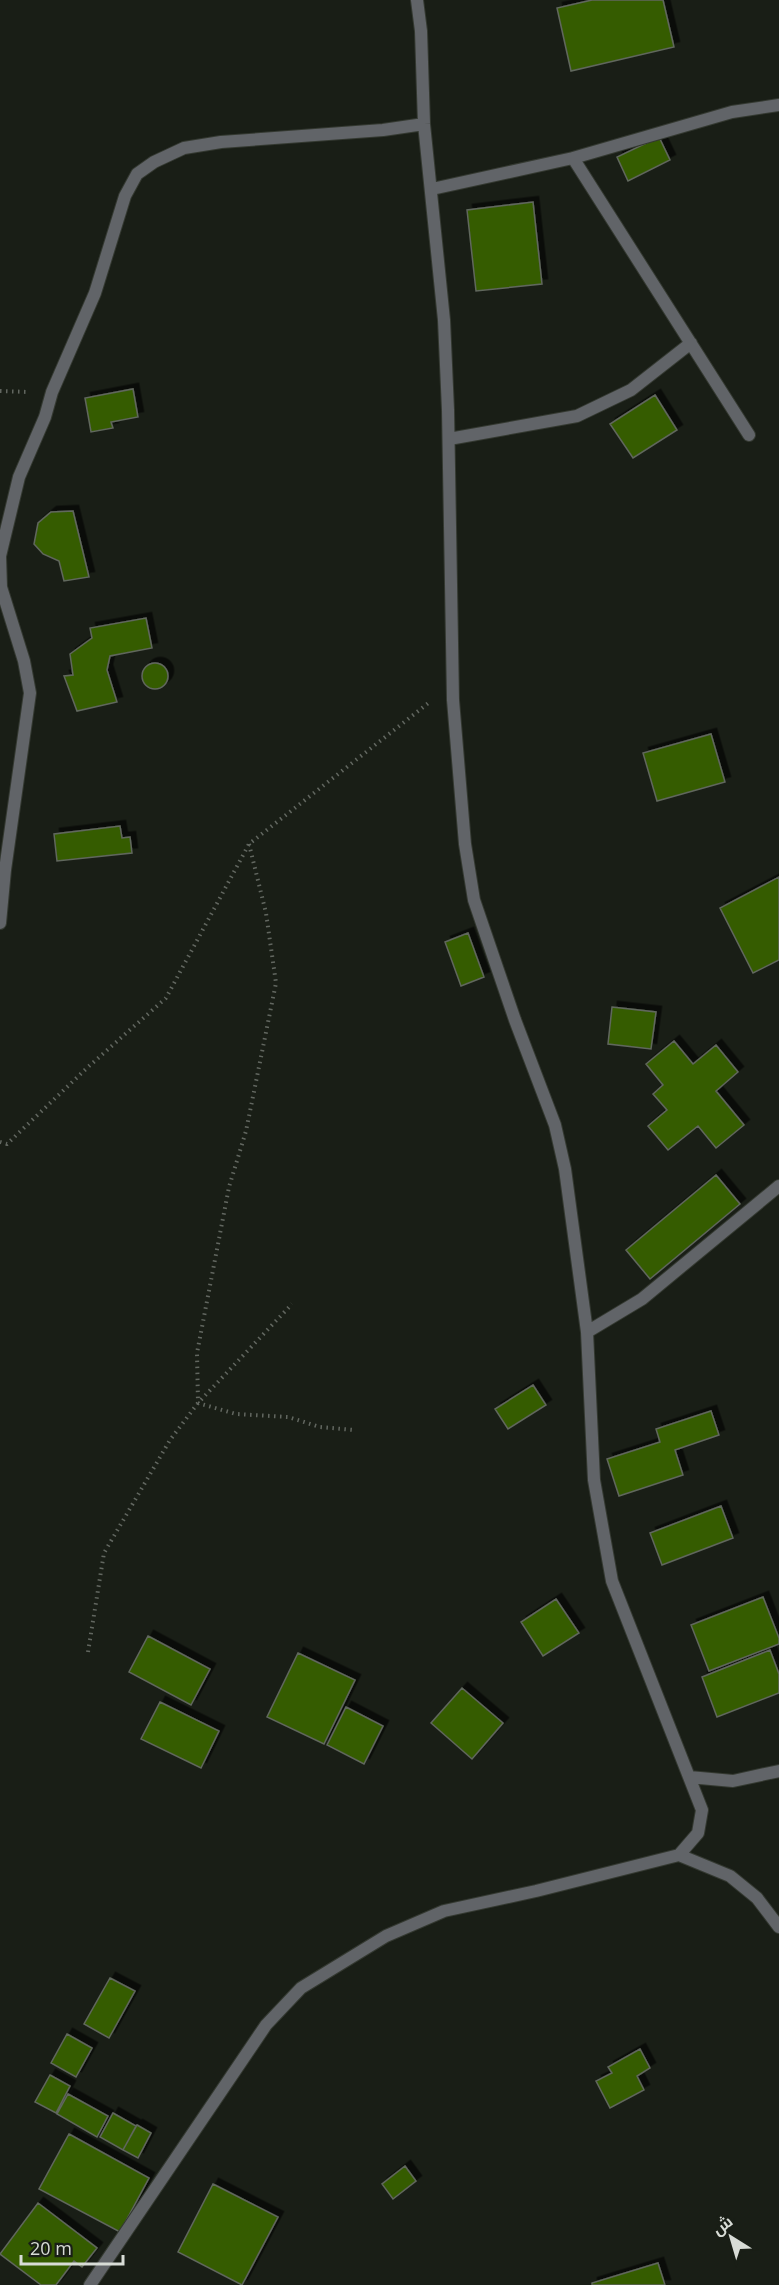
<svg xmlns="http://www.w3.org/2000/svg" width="779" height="2285" font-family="'Open Sans',Cairo,sans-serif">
<defs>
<filter id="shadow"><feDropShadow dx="5.5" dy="-5.5" stdDeviation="0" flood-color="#0009"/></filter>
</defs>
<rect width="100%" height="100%" fill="#191e16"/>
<!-- building -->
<path fill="#365b06" stroke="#61675d" stroke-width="1.5" filter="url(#shadow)" d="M592,0h71l11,47 -103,24 -14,-63z
M659,137l11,23 -42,21 -11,-24z
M533,202l9,82 -66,7 -9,-81z
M133,389l5,28 -27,5 2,6 -22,4 -6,-34z
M655,395l22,35 -44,28 -23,-34z
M73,511l16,66 -25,4 -5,-20 -16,-7 -9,-10 4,-21 13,-11z
M146,618l6,30 -42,8 -3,14 10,32 -40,9 -13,-35 9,-1 -3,-21 22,-16 -2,-10z
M142 676a13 13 0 1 1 26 0a13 13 0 1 1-26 0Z
M711,734l14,48 -68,19 -14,-48z
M120,826l2,12 8,-1 2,16 -75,8 -3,-27z
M779,877v83l-26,13 -33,-65z
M468,933l16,44 -23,9 -16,-44z
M612,1007l44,5 -5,37 -43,-5z
M674,1041l19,23 23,-19 22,27 -22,19 28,34 -28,23 -18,-22 -30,24 -20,-24 19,-16 -14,-16 10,-9 -17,-21z
M716,1175l24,29 -90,75 -24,-29z
M533,1385l13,20 -38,24 -13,-20z
M711,1411l8,24 -44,15 8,25 -64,21 -12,-37 53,-17 -4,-13z
M721,1506l12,32 -71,27 -12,-32z
M763,1597l16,41v6l-70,27 -18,-46z
M556,1599l23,34 -36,23 -22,-34z
M148,1636l62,33 -19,36 -62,-33z
M770,1650l9,24v19l-62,24 -15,-40z
M298,1653l57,27 -31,64 -57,-27z
M462,1688l41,35 -31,36 -41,-36z
M160,1702l59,29 -18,37 -60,-29z
M346,1707l37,19 -19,38 -37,-19z
M110,1978l25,13 -26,47 -25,-14z
M67,2034l25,14 -16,29 -25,-14z
M640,2049l10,19 -13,8 7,14 -34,18 -14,-27 16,-8 -4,-6z
M50,2075l20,11 -14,27 -21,-11z
M68,2094l40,22 -11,21 -40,-23z
M113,2113l23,13 -13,24 -23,-13z
M137,2125l14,8 -13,25 -15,-8z
M69,2134l80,44 -29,54 -81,-43z
M405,2166l11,15 -23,18 -11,-15z
M213,2184l65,33 -36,68 -64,-33z
M38,2203l59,45 -15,19 -8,-6 -18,24h-15l-41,-31z
M658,2263l7,22h-73v-2z"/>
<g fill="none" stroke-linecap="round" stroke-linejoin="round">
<!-- street casing -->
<g stroke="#343931" stroke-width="14">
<path id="street" d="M417,0l4,31 3,93 20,196 4,90 5,290 12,144 9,56 41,120 40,105 10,44 22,163 7,148 18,101 90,229 -4,23 -19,22
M573,158l176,277
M432,189l141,-31 159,-46 47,-7
M449,439l128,-23 54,-26 60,-47
M0,923l5,-53 25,-177 -6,-32 -23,-74 -1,-31 19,-79 26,-60 7,-25 43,-99 30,-97 12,-22 17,-12 30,-14 37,-6 162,-12 41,-6
M587,1332l55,-33 137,-113
M689,1777l44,4 46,-10
M90,2285l176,-260 35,-37 85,-52 58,-25 92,-20 143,-36 51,21 27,22 22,29"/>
</g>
<!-- path -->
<path stroke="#626760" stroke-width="4" stroke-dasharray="1.5 4.5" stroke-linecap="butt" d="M0,391l29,1
M249,844l17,69 10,70 -30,148 -17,56 -32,166 1,50 38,11 52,3 32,10 34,3
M0,1142l7,2 81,-77 78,-69 83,-154 182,-143
M88,1652l16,-99 66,-113 28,-37 94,-99"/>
<!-- street -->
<use href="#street" stroke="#616468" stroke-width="12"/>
</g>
<!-- north arrow -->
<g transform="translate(731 2237) rotate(323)" stroke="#191e16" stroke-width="4.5" paint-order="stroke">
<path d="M0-4.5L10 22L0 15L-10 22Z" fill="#d8dcd6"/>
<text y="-9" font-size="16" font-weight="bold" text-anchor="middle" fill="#d8dcd6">ش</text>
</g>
<!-- scale -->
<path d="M21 2255v9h102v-9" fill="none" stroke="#d8dcd6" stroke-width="3"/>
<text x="30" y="2255" font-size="18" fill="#d8dcd6" stroke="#191e16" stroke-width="4.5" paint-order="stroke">20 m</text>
</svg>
